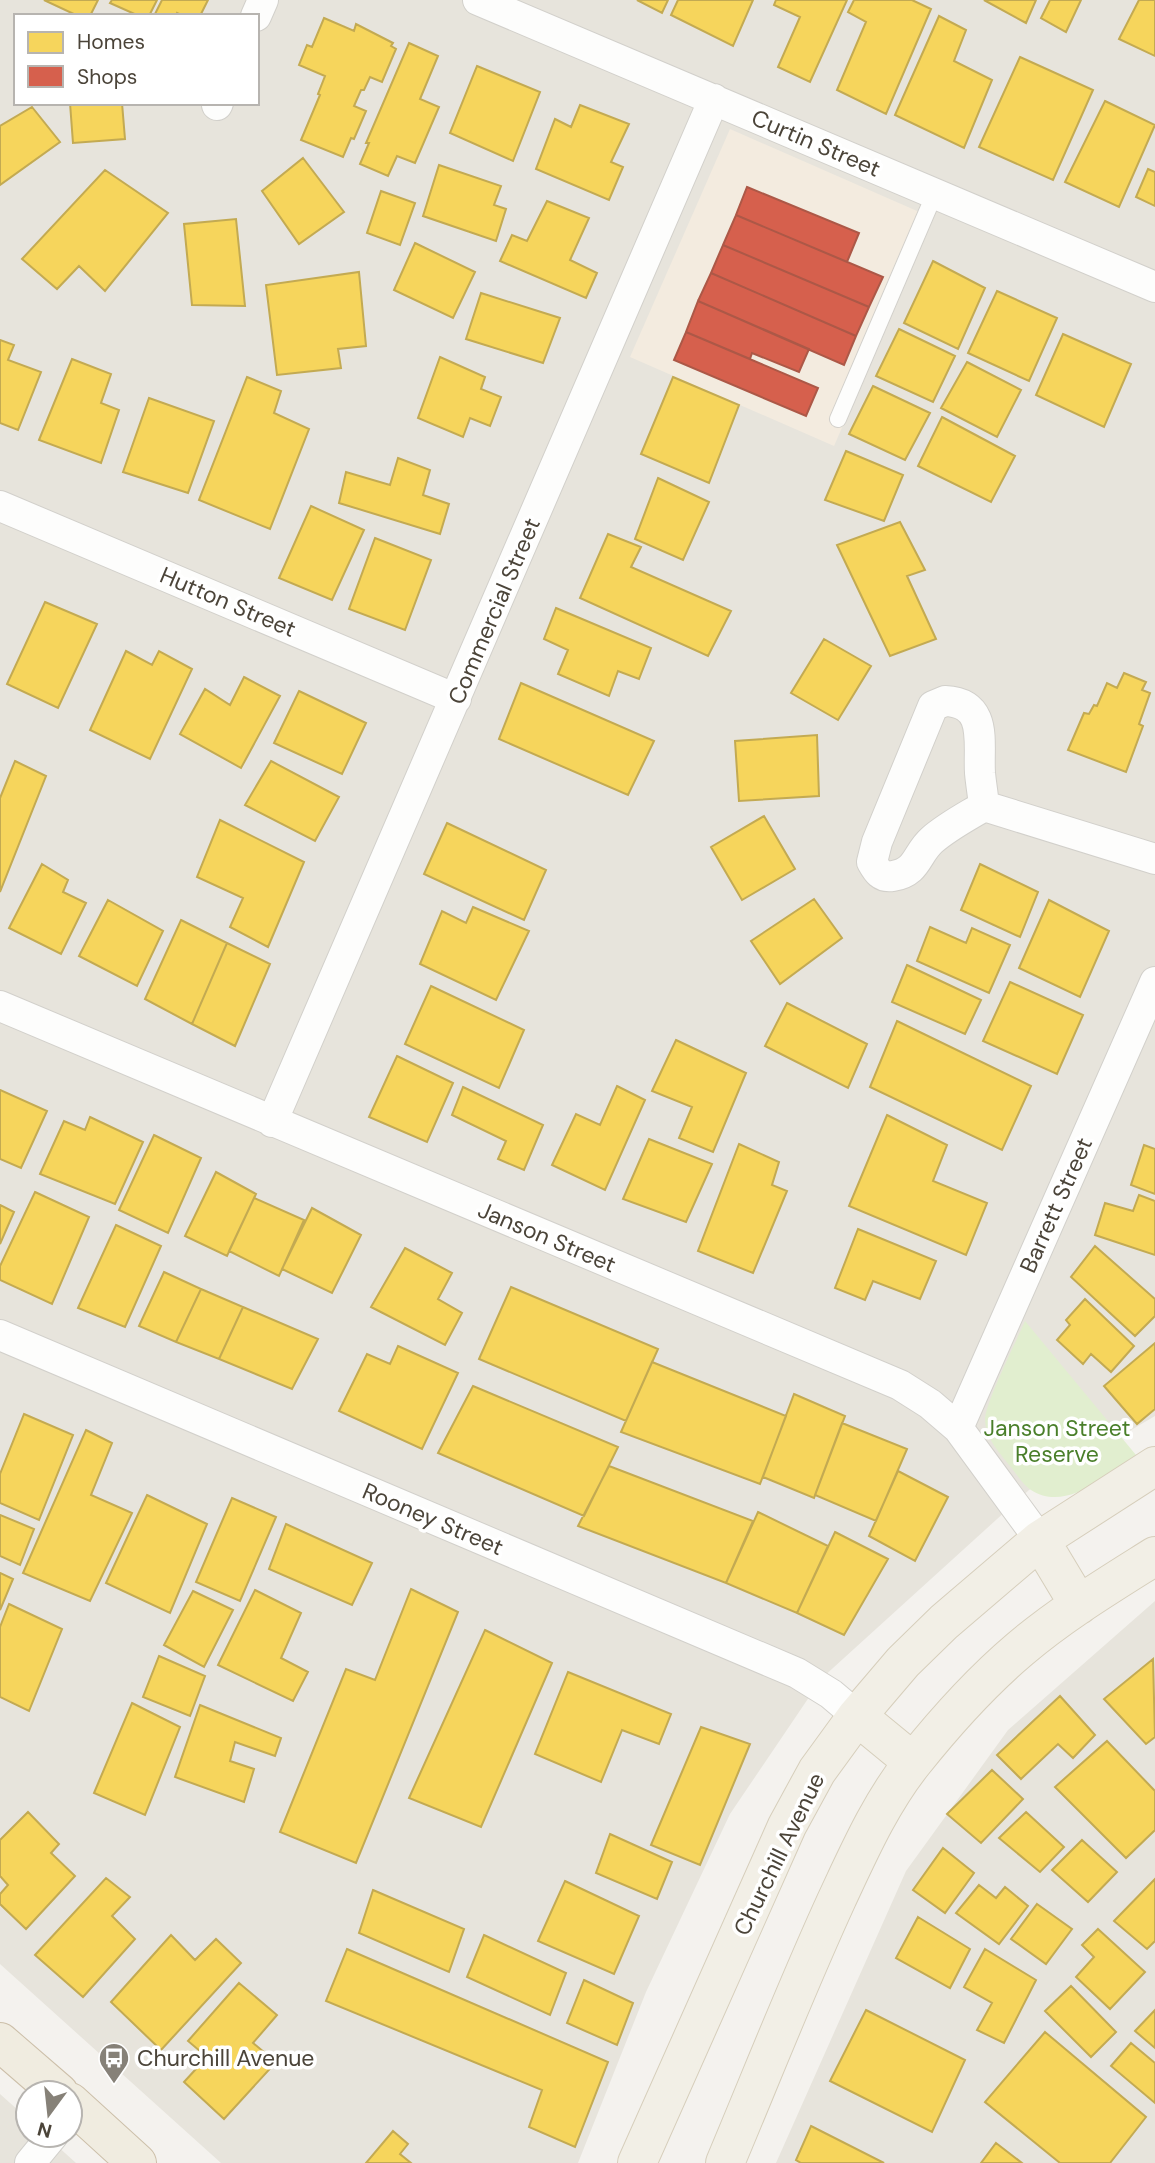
<svg xmlns="http://www.w3.org/2000/svg" width="1155" height="2163" font-family="'DM Sans',sans-serif">
<rect width="100%" height="100%" fill="#f4f2ee"/>
<!-- residential -->
<path fill="#e7e4dc" fill-rule="evenodd" d="M0,0h1155v1416l-126,74 -207,188 -92,136 -84,178 -68,171h-357l-221,-199zM16,16h241v87h-241z
M1155,1601v562h-379l130,-292 102,-141z
M0,2094l28,25v16h17l31,28h-76z"/>
<!-- commercial -->
<path fill="#f3ebdf" d="M730,129l203,89 -99,228 -204,-89z"/>
<!-- green -->
<path fill="#e1eecf" d="M1025,1321l111,134c-28,19 -69,58 -105,35 -8,-5 -15,-17 -21,-24 -11,-14 -24,-27 -25,-46 0,-17 32,-80 40,-99z"/>
<!-- homes -->
<path fill="#f6d55c" stroke="#c3aa52" stroke-width="2" d="M44,0h54l-8,16h-12z
M112,0h45l-8,16h-10l-29,-13z
M162,0h46l-8,16h-17l-6,-3 -1,3h-22z
M637,0h31l-6,13z
M678,0h75l-20,46 -62,-31z
M776,0h71l-37,82 -32,-15 22,-50 -26,-12z
M854,0h58l19,9 -45,105 -49,-24 29,-68 -18,-10z
M984,0h52l-10,23z
M1050,0h31l-15,32 -25,-14z
M1139,0h16v56l-36,-17z
M939,16l27,14 -12,31 38,19 -28,68 -69,-33z
M324,18l30,13 2,-7 37,19 -2,3 5,3 -14,33 -12,-5 -6,13h-3l-7,16 12,5 -12,28 -3,-1 -8,19 -42,-17 19,-45 -2,-1 7,-18 -26,-11 8,-20 5,2z
M409,43l29,13 -18,43 19,8 -24,56 -18,-7 -9,20 -28,-12 9,-21h-3z
M1020,57l73,33 -40,90 -74,-33z
M477,66l63,26 -27,69 -63,-28z
M1105,101l50,24 -36,82 -54,-25z
M70,103h52l3,36 -52,4z
M580,105l49,19 -18,38 12,5 -14,33 -73,-31 19,-50 16,8z
M32,107l28,35 -60,43v-59z
M303,158l41,54 -45,32 -37,-53z
M439,165l62,21 -7,19 12,4 -10,32 -73,-25z
M1148,169l7,3v34l-19,-9z
M105,170l63,43 -63,78 -26,-25 -22,23 -35,-30z
M381,191l34,12 -15,42 -33,-12z
M547,201l42,17 -19,42 27,13 -11,25 -86,-37 12,-26 15,6z
M236,219l9,87 -53,-1 -8,-81z
M415,243l60,29 -22,46 -59,-28z
M933,261l52,27 -27,61 -54,-26z
M359,272l7,74 -28,3 3,19 -64,7 -11,-90z
M997,291l60,27 -28,63 -61,-28z
M481,293l79,25 -17,45 -77,-24z
M899,329l56,27 -22,46 -57,-26z
M1063,334l68,30 -27,63 -68,-32z
M0,340l14,5 -6,15 33,12 -23,58 -18,-7z
M440,357l45,20 -4,12 20,8 -11,29 -20,-8 -7,19 -45,-19z
M72,359l39,15 -10,29 18,7 -18,53 -62,-23z
M967,362l54,28 -24,47 -56,-29z
M247,377l34,14 -7,22 35,16 -39,100 -71,-29z
M673,377l66,28 -30,78 -68,-29z
M873,386l57,27 -25,47 -56,-26z
M149,398l65,23 -26,72 -65,-21z
M942,417l73,39 -24,46 -73,-36z
M846,451l57,24 -19,46 -59,-21z
M398,458l32,12 -7,25 26,9 -9,30 -101,-31 7,-31 44,13z
M658,478l51,24 -26,58 -48,-21z
M311,506l53,24 -32,70 -53,-22z
M900,522l25,48 -18,6 29,63 -46,17 -53,-111z
M608,534l33,13 -10,20 100,44 -23,45 -128,-58z
M375,538l56,22 -26,70 -56,-21z
M45,602l52,22 -39,84 -51,-24z
M556,608l95,40 -12,31 -21,-8 -9,25 -51,-22 10,-24 -24,-11z
M824,639l47,27 -33,54 -47,-27z
M126,651l26,14 7,-14 33,18 -42,90 -60,-29z
M1124,673l22,9 -4,8 8,3 -11,31 4,2 -17,46 -58,-22 16,-37 5,1 5,-9 3,1 10,-23 10,5z
M244,677l36,19 -39,72 -61,-34 25,-45 25,16z
M521,683l133,58 -26,54 -129,-56z
M299,691l67,32 -24,51 -68,-31z
M817,735l2,61 -80,5 -4,-60z
M15,761l31,15 -46,116v-94z
M271,761l68,36 -24,44 -70,-36z
M764,816l31,53 -53,31 -31,-53z
M220,820l84,42 -36,85 -38,-20 13,-29 -46,-21z
M447,823l99,47 -22,50 -100,-46z
M42,864l26,16 -5,12 23,11 -25,51 -52,-26z
M980,864l58,28 -18,45 -59,-27z
M814,899l28,39 -62,46 -29,-43z
M108,900l55,31 -26,55 -58,-30z
M1049,900l60,31 -29,66 -61,-29z
M473,907l56,24 -33,69 -76,-36 22,-53 24,12z
M181,920l46,23 -35,81 -47,-25z
M930,927l36,16 6,-15 38,17 -21,48 -72,-32z
M227,943l43,21 -35,82 -43,-22z
M907,965l74,35 -16,34 -73,-32z
M1010,982l73,33 -26,59 -74,-33z
M431,986l93,44 -25,58 -94,-44z
M787,1003l80,41 -19,44 -83,-42z
M897,1021l134,65 -29,64 -132,-63z
M676,1040l70,33 -33,79 -34,-14 13,-31 -40,-16z
M397,1056l56,27 -26,59 -58,-25z
M617,1086l28,14 -40,90 -53,-25 24,-51 24,11z
M463,1087l80,38 -19,45 -26,-11 8,-18 -54,-26z
M0,1090l47,21 -26,57 -21,-9z
M887,1115l60,30 -14,36 54,22 -21,52 -117,-49z
M90,1117l53,25 -28,62 -75,-30 24,-53 21,9z
M154,1135l47,23 -33,75 -49,-23z
M649,1139l63,25 -26,58 -63,-23z
M739,1144l40,18 -7,23 15,6 -34,82 -55,-22z
M1144,1145l11,4v45l-24,-9z
M216,1172l40,22 -29,62 -42,-20z
M35,1192l54,25 -37,87 -52,-24v-14z
M1139,1195l16,6v54l-60,-20 10,-32 28,8z
M254,1198l50,22 -25,56 -50,-25z
M0,1205l14,7 -14,32z
M312,1208l49,27 -29,58 -50,-24z
M116,1225l45,21 -36,81 -47,-19z
M858,1229l78,32 -16,38 -47,-18 -8,19 -30,-12z
M1095,1246l60,53v17l-20,20 -64,-59z
M405,1248l47,25 -14,26 24,14 -17,32 -74,-38z
M164,1272l37,17 -25,53 -37,-16z
M511,1287l147,62 -32,72 -147,-62z
M201,1289l42,18 -24,52 -43,-17z
M1085,1299l49,47 -23,26 -20,-18 -8,10 -26,-24 13,-15 -4,-5z
M243,1307l75,32 -26,50 -73,-30z
M1155,1343v66l-18,15 -33,-38z
M398,1346l60,27 -36,76 -83,-38 28,-57 23,10z
M652,1362l134,54 -26,68 -139,-52z
M473,1386l145,61 -34,69 -146,-63z
M794,1394l51,22 -31,82 -51,-21z
M24,1414l49,21 -34,85 -39,-17v-29z
M842,1423l65,26 -31,72 -61,-26z
M86,1430l26,13 -21,52 41,18 -42,88 -67,-28z
M609,1466l144,55 -27,62 -148,-57z
M898,1471l50,26 -33,64 -46,-25z
M147,1495l60,29 -37,89 -64,-30z
M232,1498l44,19 -36,84 -44,-19z
M758,1512l70,34 -31,67 -71,-30z
M0,1515l34,14 -14,36 -20,-9z
M286,1524l86,39 -20,42 -83,-36z
M835,1532l53,27 -44,76 -47,-22z
M0,1573l13,6 -13,31z
M411,1589l47,23 -102,251 -76,-31 66,-163 29,11z
M255,1590l46,23 -20,45 27,14 -15,29 -75,-36z
M193,1591l40,19 -29,57 -40,-22z
M9,1604l53,25 -33,82 -29,-14v-70z
M485,1630l67,33 -71,164 -72,-29z
M159,1656l46,20 -15,40 -47,-19z
M1153,1659l2,78 -9,7 -42,-45z
M568,1672l103,42 -12,30 -37,-14 -21,52 -66,-28z
M1060,1696l35,39 -22,23 -15,-14 -37,35 -24,-24z
M132,1703l48,24 -35,88 -51,-22z
M200,1705l81,33 -6,18 -40,-14 -5,19 24,8 -10,33 -69,-25z
M701,1727l49,17 -50,121 -49,-20z
M1107,1741l48,50v39l-29,28 -71,-71z
M992,1770l31,29 -42,44 -34,-29z
M28,1812l31,32 -8,9 24,23 -49,53 -26,-25v-10l8,-9 -8,-9v-36z
M1026,1812l38,35 -24,25 -41,-34z
M610,1834l62,28 -15,37 -61,-26z
M1082,1840l35,32 -29,30 -36,-32z
M943,1848l31,25 -29,40 -32,-23z
M106,1878l24,19 -18,19 23,23 -52,58 -48,-42z
M1155,1879v62l-8,8 -33,-28z
M565,1881l74,35 -25,58 -76,-33z
M979,1885l17,13 9,-11 23,19 -29,38 -43,-31z
M373,1890l91,39 -15,43 -90,-39z
M1037,1904l35,25 -26,35 -35,-25z
M918,1917l52,32 -20,39 -54,-30z
M1098,1929l47,43 -35,37 -34,-32 18,-20 -12,-12z
M171,1935l24,25 21,-21 25,24 -80,87 -50,-48z
M484,1935l82,38 -16,42 -83,-38z
M347,1949l261,113 -33,85 -46,-20 13,-37 -216,-89z
M985,1949l51,31 -32,63 -27,-13 15,-27 -28,-16z
M584,1980l49,23 -16,42 -50,-22z
M239,1983l38,32 -24,28 23,19 -52,57 -40,-37 23,-25 -19,-16z
M1071,1986l45,46 -25,25 -46,-46z
M866,2010l99,50 -33,72 -102,-51z
M1155,2010v38l-20,-17z
M1045,2032l101,85 -36,46h-50l-75,-61z
M1131,2043l24,20v40l-44,-37z
M811,2126l73,37h-83l-5,-3z
M393,2131l15,13 -8,10 11,9h-45z
M996,2143l26,20h-41z"/>
<!-- shops -->
<path fill="#d6604d" stroke="#ac5847" stroke-width="2" d="M747,187l112,46 -12,29 -111,-47z
M736,215l147,62 -14,30 -146,-62z
M723,245l146,62 -13,29 -145,-63z
M711,273l145,63 -12,29 -146,-64z
M698,301l111,48 -10,23 -47,-19 -2,6 -64,-27z
M686,332l132,56 -12,28 -132,-56z"/>
<g fill="none" stroke-linecap="round" stroke-linejoin="round">
<!-- service casing -->
<g stroke="#d2d0cb" stroke-width="18">
<path id="service" d="M838,419l97,-226"/>
</g>
<!-- minor casing -->
<g stroke="#d2d0cb" stroke-width="32">
<path id="minor" d="M478,0l677,287
M256,16l7,-16
M217,105l1,-2
M0,506l456,193
M945,701c44,2 33,42 35,72 1,11 3,22 4,33 -18,11 -36,20 -52,34 -16,14 -14,32 -39,36 -12,2 -16,-5 -21,-14l5,-20 56,-136z
M984,806l171,53
M0,1006l900,379 30,19 28,24 82,112
M272,1122l442,-1023
M0,1335l797,338 34,21 26,22
M958,1428l197,-446
M30,2163l23,-28"/>
</g>
<!-- primary casing -->
<g stroke="#d6cebb" stroke-width="40">
<path id="primary" d="M1040,1540l39,65
M857,1716l56,46
M637,2163l150,-337 30,-55 40,-55 46,-54 41,-40 96,-82 115,-74
M725,2163c37,-88 72,-177 112,-264 22,-47 44,-97 77,-138 32,-40 67,-79 106,-112 41,-35 89,-64 135,-93"/>
</g>
<!-- trunk casing -->
<g stroke="#ccbfa9" stroke-width="40">
<path id="trunk" d="M0,2042l59,51
M70,2102l67,61"/>
</g>
<!-- service -->
<use href="#service" stroke="#fdfdfc" stroke-width="16"/>
<!-- minor -->
<use href="#minor" stroke="#fdfdfc" stroke-width="30"/>
<!-- primary -->
<use href="#primary" stroke="#f2efe6" stroke-width="38"/>
<!-- trunk -->
<use href="#trunk" stroke="#f0ece0" stroke-width="38"/>
</g>
<!-- icons -->
<defs>
<g id="bus-pin" transform="scale(1.575)"><path d="M0 17L-7.5 6A9.5 9.5 0 1 1 7.5 6Z" fill="#868178" stroke="#fff"/><path d="M-5-6H5V4H4V6H2V4H-2V6H-4V4H-5ZM-3.5-4V0h7V-4ZM-3.5 1.2v1.5H-2V1.2ZM2 1.2v1.5H3.5V1.2Z" fill="#fff"/></g>
</defs>
<g fill-rule="evenodd">
<use href="#bus-pin" x="114" y="2058"/>
</g>
<g text-anchor="middle" dominant-baseline="central" stroke-width="7" stroke-linejoin="round" paint-order="stroke">
<!-- street labels -->
<g font-size="23" fill="#4b4439" stroke="#fff">
<text transform="translate(816 143) rotate(23)">Curtin Street</text>
<text transform="translate(228 602) rotate(23)">Hutton Street</text>
<text transform="translate(494 611) rotate(-67)">Commercial Street</text>
<text transform="translate(1056 1205) rotate(-66)">Barrett Street</text>
<text transform="translate(547 1237) rotate(23)">Janson Street</text>
<text transform="translate(433 1519) rotate(23)">Rooney Street</text>
<text transform="translate(779 1854) rotate(-64)">Churchill Avenue</text>
</g>
<!-- park labels -->
<g font-size="23" fill="#4a7f2a" stroke="#fff">
<text x="1057" y="1428">Janson Street<tspan x="1057" dy="26">Reserve</tspan></text>
</g>
<!-- poi labels -->
<g font-size="23" fill="#4b4439" stroke="#fff" text-anchor="start">
<text x="137" y="2058">Churchill Avenue</text>
</g>
</g>
<!-- legend -->
<rect x="14" y="14" width="245" height="91" fill="#ffffff" stroke="#b7b4b0" stroke-width="2"/>
<rect x="28" y="32" width="35" height="21" fill="#f6d55c" stroke="#b7b4b0" stroke-width="2"/>
<text x="77" y="49" font-size="21" fill="#4b4439">Homes</text>
<rect x="28" y="66" width="35" height="21" fill="#d6604d" stroke="#b7b4b0" stroke-width="2"/>
<text x="77" y="84" font-size="21" fill="#4b4439">Shops</text>
<!-- north arrow -->
<g transform="translate(49 2114) rotate(195)"><circle r="33" fill="#ffffff" stroke="#b7b4b0" stroke-width="2"/>
<path d="M0-5L12 26L0 18L-12 26Z" fill="#868178"/>
<text y="-10" font-size="19" font-weight="bold" text-anchor="middle" fill="#4b4439">N</text>
</g>
</svg>
